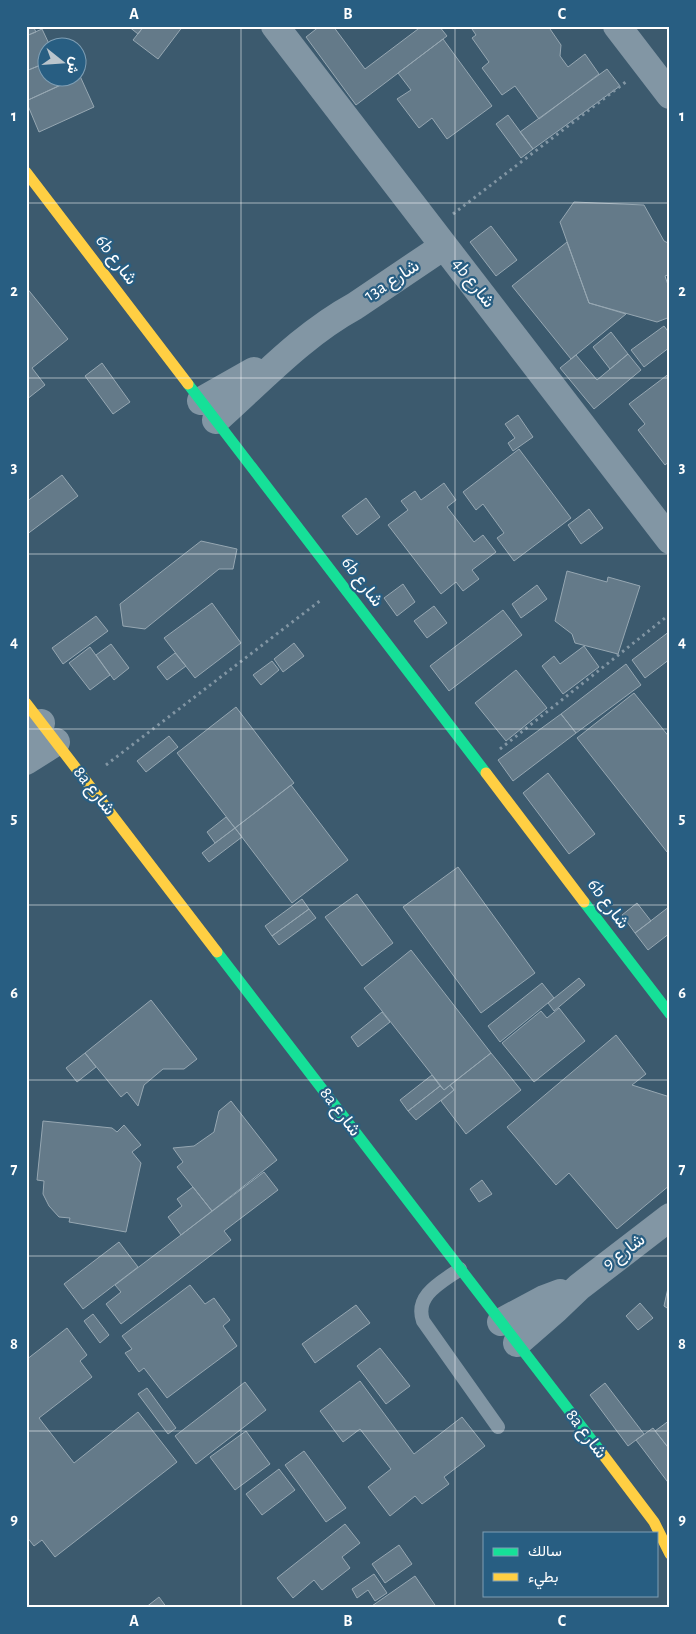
<svg xmlns="http://www.w3.org/2000/svg" width="696" height="1634" font-family="'Alegreya Sans',Vazirmatn,sans-serif">
<rect width="100%" height="100%" fill="#3c5a6e"/>
<!-- building -->
<path fill="#647a89" stroke="#96a7b2" d="M26,26h7l3,6 -10,4z
M128,26h16l-6,8z
M144,26h39l-25,33 -25,-19z
M320,26h13l32,43 57,-43h17l8,10 -91,69 -50,-68z
M470,26h78l13,19 -1,11 8,11 17,-13 14,20 -60,45 -24,-33 -13,9 -20,-27 7,-6 -17,-24 4,-3z
M42,29l9,19h-3v14l-22,9v-35z
M443,39l49,67 -45,33 -15,-21 -13,10 -22,-29 14,-9 -13,-17z
M48,62v16h23l1,2 -46,21v-30z
M607,69l13,17 -87,63 -13,-17z
M80,76l14,31 -55,25 -13,-31z
M508,115l25,34 -12,9 -25,-34z
M574,202l70,3 20,36 6,3v30l-5,2 5,15v26l-13,5 -68,-19 -29,-81z
M491,226l26,34 -21,16 -26,-34z
M567,242l22,61 37,11 -55,45 -59,-73z
M26,287l42,52 -36,29 13,17 -19,15z
M664,326l6,8v13l-26,20 -13,-17z
M611,332l17,22 -18,15 -17,-22z
M628,354l13,16 -47,39 -34,-41 16,-13 21,25z
M102,363l28,39 -17,12 -28,-38z
M670,373v88l-5,4 -27,-35 7,-6 -16,-20z
M518,415l15,22 -20,14 -5,-8 7,-5 -10,-14z
M519,449l52,69 -57,43 -17,-23 7,-5 -21,-29 -7,6 -13,-18z
M62,475l16,21 -52,39v-33z
M444,483l12,17 -9,7 27,35 9,-7 13,17 -24,18 7,9 -16,12 -7,-9 -15,12 -53,-69 20,-15 -7,-9 14,-10 6,9z
M366,498l14,19 -23,18 -15,-19z
M589,509l14,19 -22,16 -13,-19z
M201,541l36,8 -4,20h-14l-74,60 -22,-3 -3,-22z
M567,571l40,11 1,-5 32,9 -22,68 -43,-11 -3,-9 -17,-13z
M403,584l12,18 -18,14 -13,-18z
M537,585l10,14 -26,19 -9,-14z
M212,603l29,40 -46,35 -31,-40z
M434,606l13,17 -20,15 -13,-17z
M503,610l19,25 -73,56 -19,-25z
M96,616l12,15 -45,33 -11,-16z
M670,631v28l-25,19 -13,-18z
M294,643l10,13 -21,16 -9,-13z
M111,644l18,24 -15,12 -18,-25z
M584,646l15,21 -36,27 -21,-28 12,-10 6,8z
M90,647l20,28 -20,15 -21,-27z
M175,653l11,13 -19,14 -10,-13z
M272,661l7,9 -18,15 -8,-10z
M626,664l15,21 -65,48 -15,-19z
M516,670l31,38 -41,33 -31,-38z
M634,693l36,45v112l-3,2 -90,-114z
M236,707l58,76 -59,45 -58,-75z
M561,714l15,19 -63,48 -15,-21z
M169,736l9,11 -32,25 -9,-11z
M548,773l47,61 -26,20 -46,-61z
M291,785l57,75 -56,43 -57,-75z
M226,817l9,11 -20,15 -8,-11z
M235,828l7,9 -33,25 -7,-9z
M458,867l77,106 -54,40 -78,-106z
M357,894l36,49 -31,23 -37,-49z
M302,899l7,10 -37,27 -7,-10z
M637,903l14,18 -16,12 -13,-18z
M670,906v27l-22,17 -13,-17z
M309,909l7,9 -37,27 -7,-9z
M411,950l80,103 -47,37 -80,-102z
M579,978l6,7 -31,26 -6,-8z
M542,983l12,15 -54,44 -12,-16z
M151,1000l46,59 -13,10h-21l-19,16 -6,21 -11,-14 -6,5 -36,-44z
M559,1008l26,33 -51,41 -32,-39 39,-32 6,7z
M382,1012l8,10 -32,25 -7,-10z
M616,1035l30,39 -14,11 38,12v88l-53,44 -48,-56 -13,12 -49,-58z
M85,1053l11,14 -19,15 -11,-14z
M491,1053l30,37 -55,44 -25,-33 13,-11 -4,-5z
M432,1075l8,11 -32,25 -8,-11z
M450,1085l4,5 -38,30 -8,-9 32,-25 4,4z
M231,1101l46,59 -65,51 -35,-44 6,-5 -10,-14 21,-2 20,-14 5,-21z
M43,1121l69,7 5,4 7,-7 17,20 -9,7 9,11 -15,69 -57,-10 1,-4 -11,-1 -10,-11 -6,-12 1,-13 -7,-1z
M264,1172l14,18 -54,41 7,9 -110,84 -15,-20 15,-12 -6,-7z
M482,1180l10,14 -13,8 -9,-13z
M193,1187l19,24 -31,24 -13,-18 14,-11 -5,-7z
M119,1242l19,25 -55,42 -19,-25z
M190,1285l15,19 9,-6 16,22 -7,6 14,20 -70,52 -23,-30 -5,4 -14,-19 7,-4 -10,-13z
M668,1288h2v22l-6,-4z
M640,1303l13,15 -15,12 -12,-14z
M356,1305l14,18 -55,40 -13,-19z
M93,1314l16,21 -9,8 -16,-22z
M67,1328l20,27 -7,6 12,16 -53,41 35,45 64,-51 39,50 -122,95 -13,-17 -8,6 -8,-10v-176z
M380,1348l30,38 -24,18 -29,-38z
M360,1381l54,73 48,-37 23,29 -41,31 5,7 -27,20 -7,-8 -25,20 -22,-29 23,-18 -31,-40 -17,13 -23,-31z
M245,1382l21,28 -70,54 -21,-28z
M605,1383l39,51 -16,12 -38,-51z
M147,1388l29,40 -8,6 -30,-40z
M670,1420v24l-3,2 -12,-15z
M653,1428l17,22v35l-34,-45z
M246,1431l24,33 -35,26 -25,-33z
M304,1451l42,57 -20,14 -41,-57z
M279,1469l16,21 -33,25 -16,-21z
M345,1524l15,19 -18,14 8,11 -28,22 -8,-10 -21,18 -16,-20z
M399,1545l13,19 -27,19 -13,-19z
M374,1574l13,19 -12,8 -7,-11 -11,8 -5,-9z
M415,1576l22,32h-68z
M159,1597l8,11h-22z"/>
<g fill="none" stroke-linecap="round" stroke-linejoin="round">
<!-- path -->
<path stroke="#8296a4" stroke-width="3" stroke-dasharray="2.5 4" stroke-linecap="butt" d="M453,214l174,-133
M500,749l170,-135
M106,765l215,-165"/>
<!-- lane -->
<path stroke="#8296a4" stroke-width="14" d="M460,1269c-18,13 -46,26 -37,52l75,106"/>
<!-- street -->
<path stroke="#8296a4" stroke-width="28" d="M275,26l395,514
M617,26l53,69
M201,401l53,-30
M216,420c45,-40 86,-85 139,-114l89,-60
M26,736l15,-13
M26,761l30,-19
M501,1322l43,-23 16,-6
M517,1343l39,-34 23,-22 91,-70"/>
<!-- fast -->
<path stroke="#16e098" stroke-width="11" d="M188,384l298,389
M584,902l86,112
M217,952l384,500"/>
<!-- slow -->
<path stroke="#ffcf43" stroke-width="11" d="M26,172l162,212
M26,703l191,249
M486,773l98,129
M601,1452l53,70 16,32"/>
</g>
<!-- grid -->
<path fill="none" stroke="#fff" stroke-width="1" stroke-opacity="0.55" d="M241,26v1582M455,26v1582M26,203h644M26,378h644M26,554h644M26,729h644M26,905h644M26,1080h644M26,1256h644M26,1431h644"/>
<g text-anchor="middle" dominant-baseline="central" stroke-width="4.5" stroke-linejoin="round" paint-order="stroke">
<!-- street labels -->
<g font-size="18" fill="#fff" stroke="#285e82">
<text transform="translate(116 260) rotate(53)">6b شارع</text>
<text transform="translate(392 281) rotate(-33)">13a شارع</text>
<text transform="translate(473 283) rotate(52)">4b شارع</text>
<text transform="translate(362 582) rotate(53)">6b شارع</text>
<text transform="translate(94 791) rotate(52)">8a شارع</text>
<text transform="translate(608 904) rotate(53)">6b شارع</text>
<text transform="translate(340 1112) rotate(53)">8a شارع</text>
<text transform="translate(624 1252) rotate(-37)">شارع 9</text>
<text transform="translate(586 1434) rotate(53)">8a شارع</text>
</g>
</g>
<!-- border -->
<rect width="696" height="1634" fill="none" stroke="#285e82" stroke-width="55"/>
<!-- legend -->
<rect x="483" y="1532" width="175" height="65" fill="#285e82" stroke="#7e9eb4"/>
<rect x="493" y="1548" width="25" height="8" fill="#16e098" stroke="#7e9eb4"/>
<text x="528" y="1556" font-size="15" fill="#ffffff">سالك</text>
<rect x="493" y="1573" width="25" height="8" fill="#ffcf43" stroke="#7e9eb4"/>
<text x="528" y="1582" font-size="15" fill="#ffffff">بطيء</text>
<!-- north arrow -->
<g transform="translate(62 62) rotate(107)"><circle r="24" fill="#285e82" stroke="#7e9eb4"/>
<path d="M0-4L9 19L0 12L-9 19Z" fill="#bbc5cc"/>
<text y="-8" font-size="14" font-weight="bold" text-anchor="middle" fill="#ffffff">ش</text>
</g>
<rect x="28" y="28" width="640" height="1578" fill="none" stroke="#fff" stroke-width="2"/>
<g font-size="16" text-anchor="middle" font-weight="bold" fill="#fff">
<text x="134" y="19">A</text>
<text x="348" y="19">B</text>
<text x="562" y="19">C</text>
<text x="14" y="121">1</text>
<text x="682" y="121">1</text>
<text x="14" y="296">2</text>
<text x="682" y="296">2</text>
<text x="14" y="472">3</text>
<text x="682" y="472">3</text>
<text x="14" y="647">4</text>
<text x="682" y="647">4</text>
<text x="14" y="823">5</text>
<text x="682" y="823">5</text>
<text x="14" y="998">6</text>
<text x="682" y="998">6</text>
<text x="14" y="1174">7</text>
<text x="682" y="1174">7</text>
<text x="14" y="1349">8</text>
<text x="682" y="1349">8</text>
<text x="14" y="1524">9</text>
<text x="682" y="1524">9</text>
<text x="134" y="1626">A</text>
<text x="348" y="1626">B</text>
<text x="562" y="1626">C</text>
</g>
</svg>
